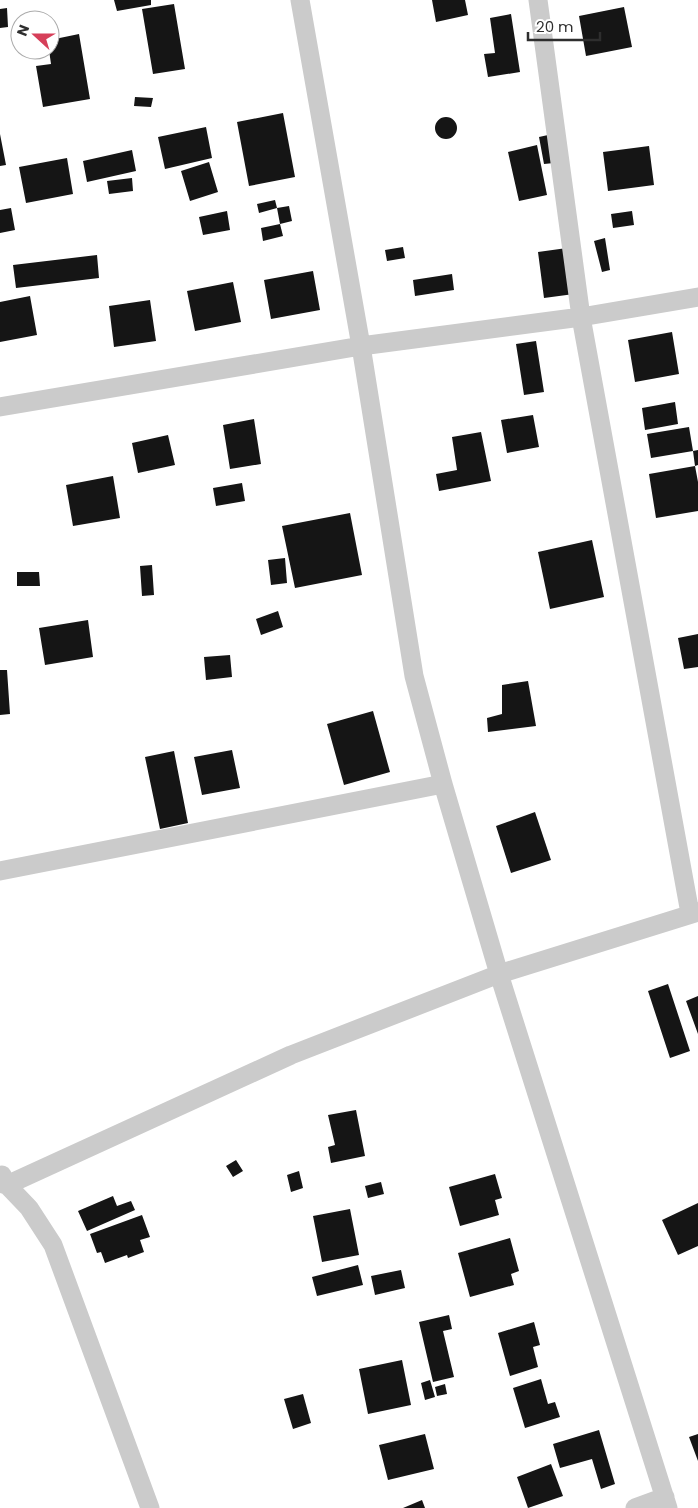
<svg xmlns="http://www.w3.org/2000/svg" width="698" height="1508" font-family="Poppins,sans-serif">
<rect width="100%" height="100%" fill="#fff"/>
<!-- building -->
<path fill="#151515" d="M114,0h37v5l-34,6z
M432,0h33l3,15 -32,7z
M174,4l11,65 -32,5 -11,-65z
M624,7l8,40 -46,9 -7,-40z
M7,8l1,19 -8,1v-19z
M511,14l9,58 -32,5 -4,-23 11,-1 -5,-35z
M79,34l11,65 -47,8 -7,-41 15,-2 -2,-14 1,-10z
M135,97l18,1 -2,9 -17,-1z
M283,113l12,64 -46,9 -12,-64z
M435 128a11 11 0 1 1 22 0a11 11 0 1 1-22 0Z
M206,127l6,31 -47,11 -7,-32z
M0,134l6,31 -6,1z
M548,135l6,28 -10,1 -5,-27z
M537,145l10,50 -28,6 -11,-49z
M649,146l5,39 -46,6 -5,-39z
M132,150l4,21 -49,11 -4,-21z
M67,158l6,36 -47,9 -7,-36z
M209,162l9,30 -28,9 -9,-30z
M132,178l1,13 -24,3 -2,-13z
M275,200l2,8 12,-2 3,15 -12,3 3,12 -20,5 -2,-13 19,-4 -3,-16 -18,5 -2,-9z
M11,208l4,22 -15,3v-23z
M227,211l3,19 -27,5 -4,-18z
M632,211l2,14 -21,3 -2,-14z
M605,238l5,32 -8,2 -8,-31z
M403,247l2,11 -18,3 -2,-11z
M567,248l7,46 -30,4 -6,-46z
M97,255l2,23 -83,10 -3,-23z
M313,271l7,39 -49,9 -7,-39z
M452,274l2,16 -39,6 -2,-16z
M233,282l8,40 -46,9 -8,-40z
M30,296l7,39 -37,7v-40z
M150,300l6,41 -42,6 -5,-41z
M672,332l7,42 -44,8 -7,-42z
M536,341l8,51 -20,3 -8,-51z
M675,402l3,22 -33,6 -3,-22z
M533,415l6,32 -32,6 -6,-33z
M254,419l7,45 -31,5 -7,-44z
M689,427l4,24 -42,7 -4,-24z
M481,432l10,49 -52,10 -3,-17 21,-4 -5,-33z
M168,435l7,30 -37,8 -6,-30z
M698,450v15l-3,1 -2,-15z
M695,466l3,16v29l-42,7 -7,-44z
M113,476l7,42 -47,8 -7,-41z
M242,483l3,18 -29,5 -3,-18z
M350,513l12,62 -67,13 -13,-62z
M592,540l12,57 -54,12 -12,-57z
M285,558l2,25 -16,2 -3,-25z
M152,565l2,30 -12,1 -2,-30z
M17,572h22l1,14h-23z
M278,611l5,16 -22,8 -5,-16z
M88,620l5,37 -48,8 -6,-37z
M698,634v33l-14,2 -6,-31z
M230,655l2,22 -26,3 -2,-23z
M0,670h7l3,44 -10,1z
M528,681l8,45 -48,6 -1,-14 15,-4v-29z
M373,711l17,61 -46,13 -17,-61z
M232,750l8,38 -38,7 -8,-38z
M174,751l14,72 -28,6 -15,-72z
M535,812l16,48 -40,13 -15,-47z
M668,984l22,67 -20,7 -22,-67z
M698,996v38l-12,-33z
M356,1110l9,46 -34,7 -3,-16 7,-2 -7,-30z
M236,1160l7,11 -10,6 -7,-11z
M299,1171l4,17 -12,4 -4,-17z
M495,1174l7,24 -7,2 4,15 -39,11 -11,-39z
M381,1182l3,12 -16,4 -3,-12z
M113,1196l4,10 14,-5 4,9 -48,21 -9,-20z
M698,1203v43l-20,9 -16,-35z
M350,1209l9,46 -37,7 -9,-46z
M142,1215l8,22 -10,3 4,12 -16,6 -1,-3 -22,8 -4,-11 -4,1 -7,-19z
M510,1238l9,33 -8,3 3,11 -44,12 -12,-44z
M358,1265l5,20 -46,11 -5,-19z
M401,1270l4,18 -30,7 -4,-19z
M449,1315l3,14 -9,2 11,46 -21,5 -14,-60z
M534,1322l6,23 -7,2 5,20 -28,9 -12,-43z
M402,1360l9,45 -43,9 -9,-45z
M541,1379l7,25 7,-2 5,15 -35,11 -12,-40z
M430,1380l5,17 -10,3 -4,-17z
M445,1384l2,10 -10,2 -2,-9z
M303,1394l8,29 -18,6 -9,-30z
M599,1430l16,54 -14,5 -9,-30 -32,9 -7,-24z
M425,1434l9,35 -46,11 -9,-35z
M698,1434v27l-9,-24z
M551,1464l12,32 -35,12 -11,-31z
M422,1500l3,8h-22z"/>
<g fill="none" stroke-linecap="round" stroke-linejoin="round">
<!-- street -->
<path stroke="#cbcbcb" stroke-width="19" d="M300,0l61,346 53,330 29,108 56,190 169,534
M538,0l43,317 109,596
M0,407l361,-61 220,-29 117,-20
M0,871l443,-87
M2,1175l5,10 22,23 24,37 97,263
M0,1183l7,2 284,-130 208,-81 199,-62
M635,1508l30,-11"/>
</g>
<!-- north arrow -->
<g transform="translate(35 35) rotate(291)"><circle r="24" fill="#ffffff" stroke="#ababab"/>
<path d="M0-4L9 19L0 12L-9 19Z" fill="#d63f59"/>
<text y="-8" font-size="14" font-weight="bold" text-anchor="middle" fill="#2e2e2e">N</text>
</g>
<!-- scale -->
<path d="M528 32v8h72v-8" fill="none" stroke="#2e2e2e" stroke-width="2.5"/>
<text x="536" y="32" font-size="15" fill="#2e2e2e" stroke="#ffffff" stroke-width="4" paint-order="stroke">20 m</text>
</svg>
